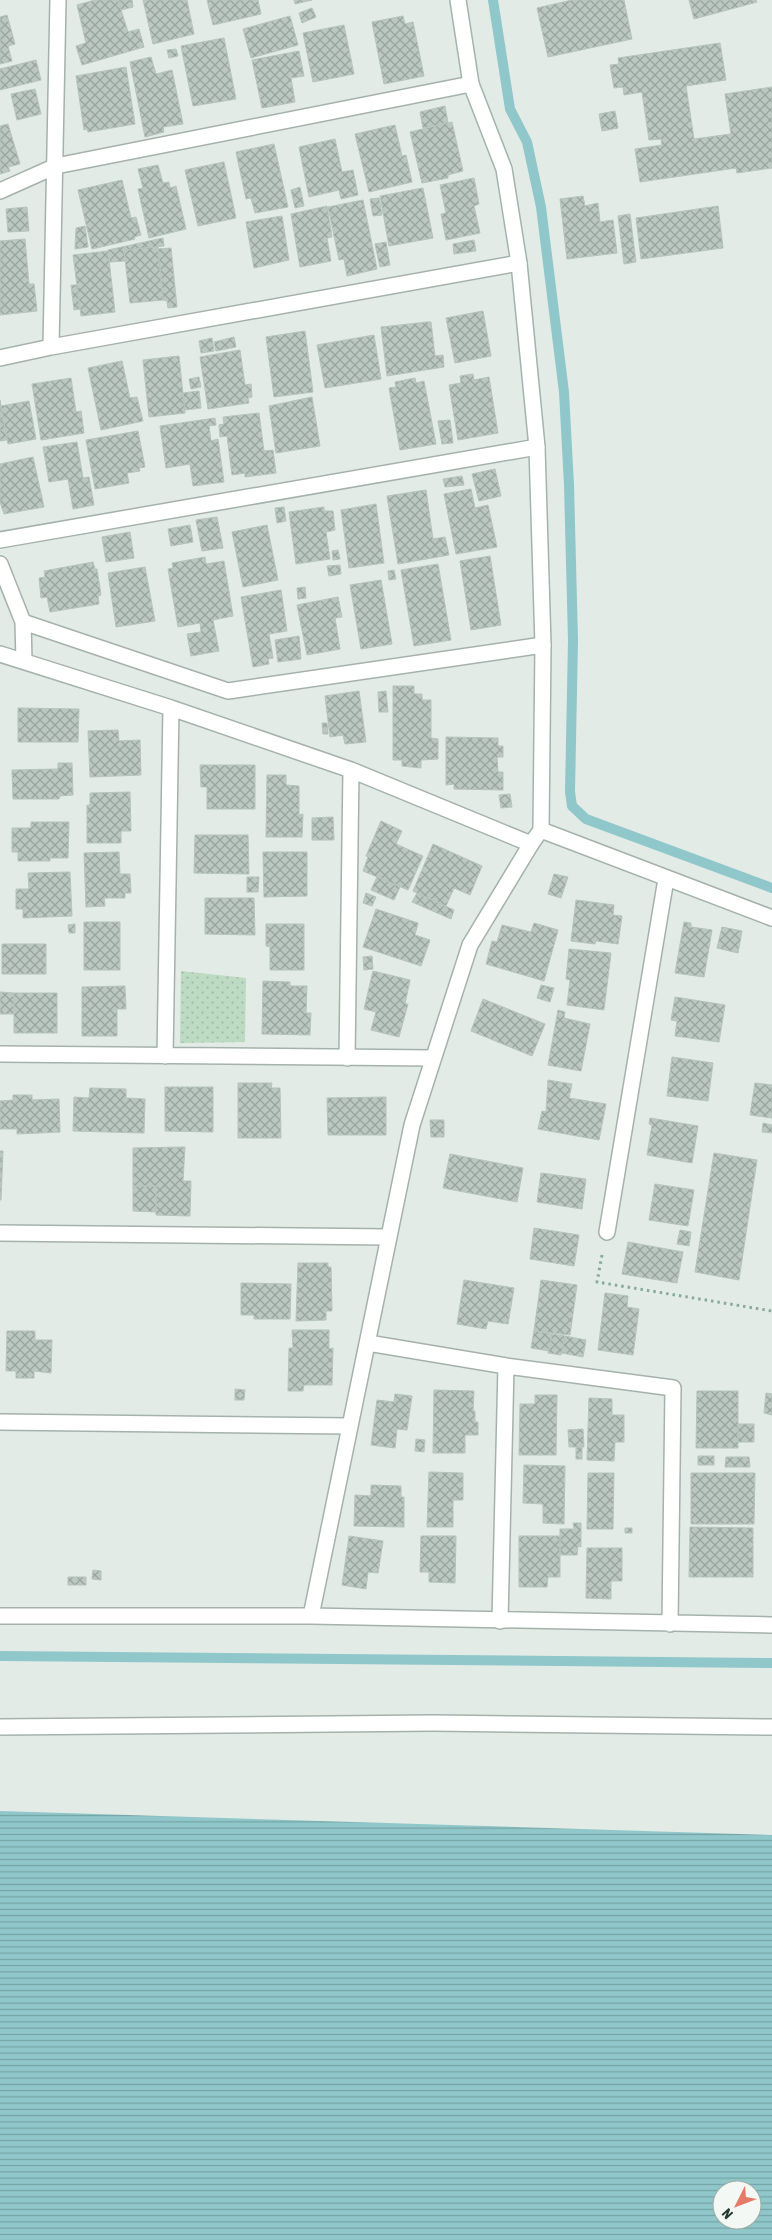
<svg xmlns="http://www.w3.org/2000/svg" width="772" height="2240" font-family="'Asap Condensed',sans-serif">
<defs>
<pattern id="park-dots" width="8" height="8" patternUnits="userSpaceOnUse" patternTransform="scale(1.25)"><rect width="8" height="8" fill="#bddac2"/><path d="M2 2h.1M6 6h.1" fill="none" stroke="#a2bca7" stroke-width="1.8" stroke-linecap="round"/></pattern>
<pattern id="water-rules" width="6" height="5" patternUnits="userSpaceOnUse" patternTransform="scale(1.25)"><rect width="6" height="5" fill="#90c7ca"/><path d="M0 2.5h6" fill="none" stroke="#75a3a5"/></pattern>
<pattern id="building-cross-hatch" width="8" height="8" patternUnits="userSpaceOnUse" patternTransform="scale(1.25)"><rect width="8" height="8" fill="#bbc8c2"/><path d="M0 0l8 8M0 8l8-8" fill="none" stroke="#98a39e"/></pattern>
</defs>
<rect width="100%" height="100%" fill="#e2ebe6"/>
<!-- park -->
<path fill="url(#park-dots)" d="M181,971l65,7 -1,64 -65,1z"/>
<!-- water -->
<path fill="url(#water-rules)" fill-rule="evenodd" d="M0,1811l772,24v405h-772zM722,2190h30v30h-30z"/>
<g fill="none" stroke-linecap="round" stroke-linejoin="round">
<!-- stream -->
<path stroke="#90c7ca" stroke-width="10" d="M493,0l17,109 17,33 14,65 23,185 5,93 4,155 -3,152 2,14 14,13 186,69
M0,1656l772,7"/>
</g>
<!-- building -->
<path fill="url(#building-cross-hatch)" stroke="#b5c4bd" d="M95,0h23l10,32 11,-3 5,18 -62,18 -6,-19 10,-3 -9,-38z
M118,0h14l1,7 -12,3z
M143,0h44l7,34 -41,10z
M207,0h51l3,14 -48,11z
M294,0h18l-17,4z
M572,0h52l8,39 -84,18 -11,-49z
M689,0h67l1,2 -63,17z
M312,8l4,9 -14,6 -3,-10z
M7,15l8,29 -7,2 4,15 -12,3v-47z
M290,16l8,29 -47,13 -8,-29z
M403,16l2,8 8,-2 11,54 -40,8 -12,-62z
M344,25l10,49 -41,8 -10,-49z
M224,38l12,61 -43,7 -12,-60z
M720,43l6,37 -40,6 8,53 37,-5 -6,-40 47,-7v81l-35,5 -1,-5 -96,14 -5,-33 27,-4 -1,-6 -12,1 -7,-48 -18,3 -1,-8 -9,1 -4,-23 9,-1 -1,-6z
M176,49l2,7 -9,2 -2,-8z
M299,51l5,25 -13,2 4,24 -33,6 -10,-48z
M151,57l5,17 16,-4 11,54 -20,3 1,5 -19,5 -15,-75z
M36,60l5,20 -41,10v-21z
M126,67l9,57 -47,8 -1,-3 -3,1 -8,-54z
M35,89l6,25 -24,6 -6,-26z
M445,106l3,17 -25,5 -3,-16z
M615,111l3,17 -16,3 -3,-17z
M452,122l11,49 -15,4v3l-26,5 -12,-51z
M8,124l12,40 -12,3 2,4 -10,3v-48z
M395,125l7,31 4,-1 6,27 -43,10 -14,-58z
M335,139l7,33 11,-2 5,25 -17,4 -2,-9 -30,7 -10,-50z
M274,144l14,63 -33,6 -4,-15 -5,1 -10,-47z
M224,162l12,56 -38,8 -13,-56z
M158,165l5,18 6,-1 1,6 6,-2 10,43 -37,9 -11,-49 5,-1 -5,-19z
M474,178l5,26 -5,2 6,27 -34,7 -5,-26 5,-1 -6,-28z
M122,180l9,38 5,-1 5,18 -7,2 1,2 -43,10 -14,-59z
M300,187l4,19 -9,2 -4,-18z
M423,188l10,50 -44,8 -9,-50z
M583,196l2,10 13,-3 2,19 13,-2 4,33 -50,6 -7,-60z
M379,198l3,17 -9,1 -3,-17z
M363,200l14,69 -30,7 -3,-17 -5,1 -11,-53z
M327,206l5,31 -5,1 4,23 -31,6 -9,-53z
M718,206l5,42 -82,11 -5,-41z
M27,207l2,24 -21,1 -2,-23z
M630,214l6,48 -12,2 -6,-48z
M282,216l7,44 -35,8 -8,-46z
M85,226l3,21 -13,2 1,-21z
M163,238l1,8 -40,4 1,11 -15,1 -2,-12z
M25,239l4,45h5l3,27 -37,4v-74z
M474,240l2,11 -22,3 -1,-10z
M386,242l4,23 -10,2 -5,-23z
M158,247l5,53 -33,3 -6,-53z
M171,248l6,59 -9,1 -1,-7 -4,-1 -5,-51z
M108,251l7,61 -34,4 -8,-61z
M71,285h6l3,24 -6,1z
M483,311l8,45 -36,7 -9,-45z
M427,322h4l4,34 8,-1 1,12 -57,9 -6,-49z
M305,331l8,61 -39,5 -8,-60z
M374,335l7,44 -56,9 -8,-43z
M234,337l2,10 -20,4 -2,-9z
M212,338l2,13 -13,2 -2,-12z
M240,350l5,35 6,-1 1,13 -4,1 1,5 -41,6 -8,-52z
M179,356l6,57 -36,4 -6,-57z
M122,361l8,37 7,-1 6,24 -42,9 -13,-62z
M473,374l1,6 15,-3 9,56 -40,7 -9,-55 12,-2 -1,-7z
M199,377l2,10 -10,2 -2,-10z
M71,378l5,34 5,-1 3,22 -43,7 -9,-56z
M415,378l1,5 8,-2 12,63 -36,6 -11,-62 7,-1 -1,-5z
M199,391l2,17 -16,2 -2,-17z
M312,397l8,49 -44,7 -7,-47z
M0,400l7,40 -7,1z
M29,401l7,38 -28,5 -7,-38z
M259,413l5,38 9,-1 3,23 -31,4v-4l-13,2 -5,-39 -7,1 -1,-12 5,-1 -1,-7z
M215,418l1,7 -7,1 2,15 7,-2 6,43 -31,4 -3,-22 -24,4 -6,-42z
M450,420l3,23 -11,1 -4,-23z
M138,431l7,36 -6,1 1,3 -13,2 2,10 -34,6 -9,-49z
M77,442l6,36 6,-1 5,28 -21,4 -5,-30 -19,3 -6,-35z
M33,457l11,50 -40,7 -4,-12v-38z
M495,469l6,27 -22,5 -7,-27z
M462,476l2,9 -19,2 -2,-8z
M471,489l4,19 13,-3 9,42 -41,7 -12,-60z
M426,490l7,49 12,-2 4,18 -51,9 -11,-68z
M376,504l8,59 -35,5 -8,-58z
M284,507l2,14 -9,2 -2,-15z
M324,507v4h9l2,19 -9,2 4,27 -34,5 -7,-52z
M217,517l6,31 -21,3 -6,-31z
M190,525l3,17 -22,4 -3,-17z
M267,525l11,55 -35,7 -11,-55z
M130,532l4,26 -28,4 -4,-25z
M338,550l2,9 -7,1 -1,-9z
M490,556l11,69 -30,5 -11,-69z
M205,557l1,7 18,-3 9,55 -20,4 6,31 -28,5 -4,-22 14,-2 -1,-9 -22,4 -10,-58 5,-1 -1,-5z
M93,562l2,7h2l4,26 -3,1 1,8 -49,8 -3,-15 -6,1 -2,-20 6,-1 -1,-6z
M438,564l13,76 -37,6 -13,-76z
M340,565l1,9 -12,2 -2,-10z
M145,567l10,54 -39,6 -8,-54z
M394,570l2,9 -7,1 -1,-9z
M381,580l11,64 -31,5 -11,-64z
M305,587l1,11 -8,1 -1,-11z
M281,590l6,41 -18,3 4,24 -5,1 1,5 -16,3 -12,-70z
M338,597l4,20 -7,1 5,31 -33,6 -10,-50z
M299,636l2,23 -23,3 -3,-22z
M393,686h21v8h8v6h9v38l7,1v20l-17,1v8l-19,-2v-6h-9z
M359,691l7,51 -21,2 -2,-9 -13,2 -5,-41z
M386,691l2,21h-9l-1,-20z
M18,708l61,1 -1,33h-60z
M322,723h5l1,11h-5z
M118,730l1,11 21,-1 1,35 -51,2 -2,-46z
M446,737l52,1v8h5v11h-6l1,15h5v18l-49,-1v-5l-8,1z
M58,763h14l1,32 -13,1 -1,3h-46l-1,-29 46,-1z
M200,765h55v44h-48v-22h-6z
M267,775h19v10l13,1v29l4,-1 -1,23h-36z
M130,792l1,39h-10v12h-34v-38h3v-12z
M510,794l2,13 -11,1 -2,-13z
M333,817l1,23h-22v-22z
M381,821l21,10 -6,13 27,12 -15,34 -45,-19 5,-14 -2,-1z
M31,822h38l-1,36h-18v3h-32v-9h-6v-24h19z
M195,835h53l1,39 -55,-1z
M433,844l49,22 -12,29 -16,-7 -8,18 -33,-15z
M119,852l1,22h10l1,19h-6v5h-21l1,8 -19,1 -2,-54z
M263,852h44v44l-43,1z
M70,872l2,44 -49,2v-9h-7v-20h13l-1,-16z
M554,874l14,3 -7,21 -13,-4z
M247,877h12l-1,15h-11z
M377,877l23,10 -6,13 -23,-10z
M366,893l10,4 -4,9 -9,-3z
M417,893l37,17 -3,9 -39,-17z
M205,898h49l1,37 -50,-1z
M576,900l38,5 -1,10 9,1 -4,28 -22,-3 -1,3 -24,-3z
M376,909l42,14 -3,12 15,5 -9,26 -58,-19z
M84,922h36v48h-36z
M684,922l7,1v4l21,3 -8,47 -29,-4z
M534,923l24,7 -14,51 -58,-17 6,-23 5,1 5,-17 29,7z
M75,924v9h-6l-1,-8z
M266,924h38v46h-34v-23l-4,-1z
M722,927l20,4 -4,22 -21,-5z
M2,944h44v30h-44z
M569,949l42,4 -7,57 -37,-5 3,-25 -4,-1z
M372,956l1,13 -9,1 -1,-13z
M373,971l37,9 -5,24h3l-9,33 -28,-7 5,-18 -12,-3z
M263,981l27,1v4h17l-1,27h5l-1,22 -48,-1z
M541,985l13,3 -4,14 -13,-4z
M125,986l1,23h-9v27h-35v-49z
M0,992l14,1v21h-14z
M14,993h43v40h-43z
M675,997l50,8 -6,37 -44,-6 2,-15 -6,-1z
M483,999l62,25 -13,32 -61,-25z
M558,1010l7,2 -1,6 26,6 -9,47 -33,-6z
M672,1057l41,6 -5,38 -41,-5z
M548,1080l24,4 -3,14 37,6 -7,36 -61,-11 4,-18 4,1z
M238,1083h34l-1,5h9l1,50h-43z
M755,1083l17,2v33l-22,-3z
M165,1087h48v45l-48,-1z
M90,1088l36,1v9l19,1 -1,34 -71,-2 1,-34 15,1z
M13,1095h19v5l27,-1 1,33 -43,2v-5h-17v-28l13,-1z
M386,1097v38h-58l-1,-37z
M650,1118l48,8 -6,37 -45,-8 5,-30 -3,-1z
M430,1120h14v17h-13z
M763,1123l9,2v8l-10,-1z
M185,1147l-2,34h8l-1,35 -34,-1v-29h-23v-38z
M0,1151h3l-2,49h-1z
M714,1153l43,7 -18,120 -44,-8z
M450,1154l73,14 -6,34 -74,-14z
M541,1173l45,6 -4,30 -45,-7z
M655,1184l39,6 -6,36 -39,-6z
M133,1186h23v26l-23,-1z
M534,1228l45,7 -5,31 -44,-7z
M680,1230l11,2 -2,14 -12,-2z
M628,1242l55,10 -6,31 -55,-9z
M298,1263h30v4h3l1,44h-6v9l-30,1z
M464,1280l50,8 -6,36 -20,-3 -2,8 -29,-5z
M541,1280l36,5 -7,50 -36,-4z
M241,1283l50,1 -1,35h-36v-4h-13z
M605,1293l23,3 -1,11 12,2 -6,46 -35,-5z
M292,1330h37v19l4,-1 -1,37h-28l-1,6h-15l1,-43h4z
M7,1331h28v9h17l-1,33 -17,-2v7h-18v-7h-10z
M534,1331l18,3 -3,17 -18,-3z
M552,1334l13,2 -4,19 -13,-2z
M565,1336l21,4 -3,17 -21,-4z
M235,1389l10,1 -1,10h-9z
M434,1390l40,1 -1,20h2v11h3v13h-13v18h-32z
M697,1391h41v57h-42z
M766,1393l6,1v21l-8,-2z
M395,1394l17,2 -5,34 -10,-1 -2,19 -24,-3 6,-45 17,2z
M535,1395h22l-1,60h-37l1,-51h15z
M589,1398l23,1v16h12v27h-9l-1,19 -27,-1z
M738,1424h16v18h-16z
M583,1429l1,18h-15l-1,-17z
M416,1439l9,1 -1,12 -9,-1z
M576,1447h6v12h-6z
M698,1456h16v9h-16z
M726,1457h23l1,10h-25z
M524,1465l41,1 -1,58 -21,-1v-19l-20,-1z
M429,1472l34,1v27h-10v27h-26z
M588,1473h26l-1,56h-26z
M691,1473h64l-1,51h-63z
M371,1485l30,1v11h3v30l-50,-1 1,-31 16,1z
M573,1523h8v24l-3,-1 -1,9h-17v-26h14z
M690,1527l63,1v49h-64z
M625,1528h7v5h-7z
M349,1536l34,5 -5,32 -10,-1 -2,17 -24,-4z
M421,1536h35l-1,47 -26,-1v-10h-9z
M519,1536h41v41h-12l-1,10h-28z
M587,1548h35v33h-11v18l-25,-1z
M93,1570l8,1v9l-9,-1z
M68,1577h18v8h-18z"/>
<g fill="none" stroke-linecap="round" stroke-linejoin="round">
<!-- street casing -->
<g stroke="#a5b2ac" stroke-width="18">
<path id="street" d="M0,191l56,-25 415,-82
M51,347l7,-347
M0,358l51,-11 468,-84
M0,540l537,-93
M0,564l23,58 205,69 315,-46
M23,622l1,39
M0,654l171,54 180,62 180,74 -61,101 -58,180 -101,491
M541,830l231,88
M0,1054l433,4
M165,1056l6,-348
M347,1058l4,-288
M607,1232l59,-353
M0,1233l388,4
M368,1343l138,23 167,22 -3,236
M0,1422l349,4
M0,1616h311l461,9
M500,1621l6,-255
M0,1727l433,-4 339,4"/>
</g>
<!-- secondary casing -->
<g stroke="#a2b5ad" stroke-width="18">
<path id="secondary" d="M458,0l13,84 33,85 15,94 18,184 6,198 -2,185 -10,14"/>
</g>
<!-- path -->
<path stroke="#86ab9c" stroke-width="3" stroke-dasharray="2.5 4" stroke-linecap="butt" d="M602,1255l-5,27 175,29"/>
<!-- street -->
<use href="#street" stroke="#fff" stroke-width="15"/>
<!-- secondary -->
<use href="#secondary" stroke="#fff" stroke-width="15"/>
</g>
<!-- north arrow -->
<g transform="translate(737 2205) rotate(228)"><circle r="24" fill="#f3f8f5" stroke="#a0aca7"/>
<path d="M0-4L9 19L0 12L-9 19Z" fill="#e37b68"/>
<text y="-8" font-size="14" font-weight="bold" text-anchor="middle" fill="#243a32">N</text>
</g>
</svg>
